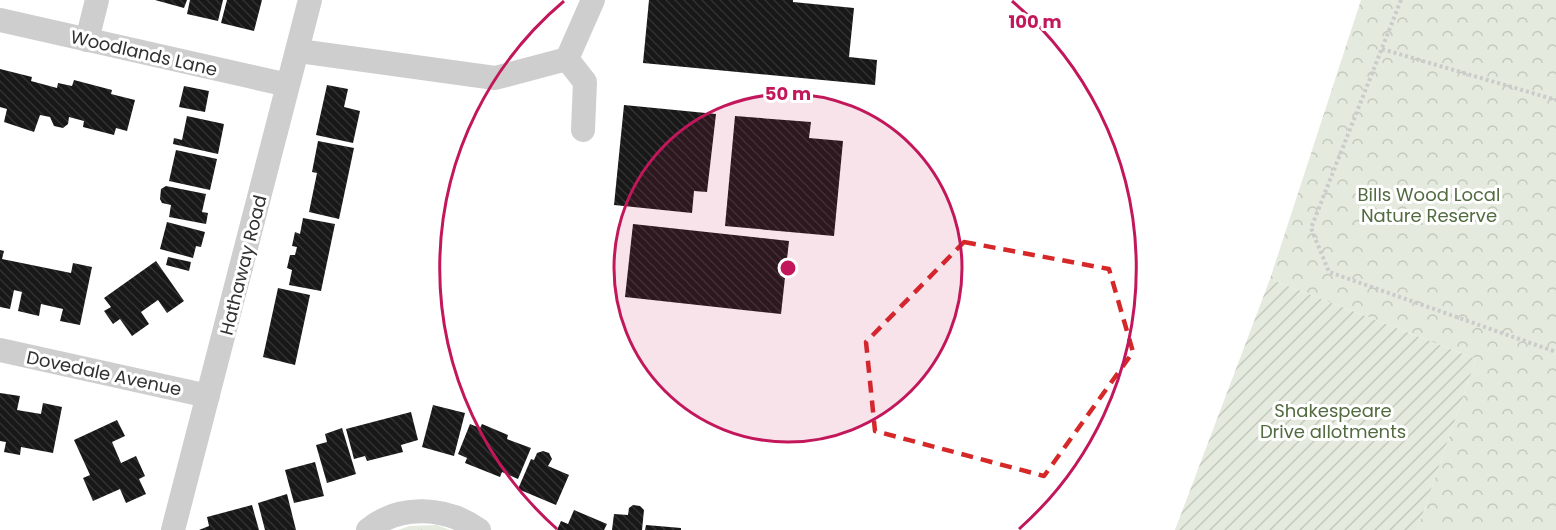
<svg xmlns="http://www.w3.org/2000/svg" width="1556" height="530" font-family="Poppins,sans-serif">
<defs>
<pattern id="grass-tufts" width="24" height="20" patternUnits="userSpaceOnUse" patternTransform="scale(1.5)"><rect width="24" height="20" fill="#e4eadd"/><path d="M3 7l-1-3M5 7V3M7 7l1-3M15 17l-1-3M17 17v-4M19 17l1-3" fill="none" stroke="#c4c9be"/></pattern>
<pattern id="forest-crowns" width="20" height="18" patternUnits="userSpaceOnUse" patternTransform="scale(1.5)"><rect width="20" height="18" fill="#e4eadd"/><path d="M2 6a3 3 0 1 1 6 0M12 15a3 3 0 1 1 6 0" fill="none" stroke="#c4c9be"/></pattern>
<pattern id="garden-furrows" width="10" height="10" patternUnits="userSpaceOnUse" patternTransform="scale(1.5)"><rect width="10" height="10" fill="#e4eadd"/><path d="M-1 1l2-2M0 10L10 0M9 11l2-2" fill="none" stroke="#c4c9be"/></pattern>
<pattern id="building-back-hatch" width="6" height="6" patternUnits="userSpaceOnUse" patternTransform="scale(1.5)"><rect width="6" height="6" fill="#181818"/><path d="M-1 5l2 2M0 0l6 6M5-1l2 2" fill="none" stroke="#313131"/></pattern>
</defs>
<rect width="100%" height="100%" fill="#fff"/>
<!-- grass -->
<path fill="url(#grass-tufts)" d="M437,525l13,5h-52l12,-4z"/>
<!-- forest -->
<path fill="url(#forest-crowns)" d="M1361,0h195v530h-139l59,-171 -206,-80z"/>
<!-- garden -->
<path fill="url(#garden-furrows)" d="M1270,279l206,80 -59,171h-242z"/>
<!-- building -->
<path fill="url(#building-back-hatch)" d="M155,0h32l-3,8z
M190,0h33l-5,21 -31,-7z
M227,0h35l-8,31 -33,-8z
M649,0h144v2l61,6 -5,49 28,3 -2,25 -232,-22z
M0,69l32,8 -1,4 26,7 1,-5 14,3 2,-6 38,10 -1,4 24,6 -8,31 -11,-3 -2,7 -31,-8 1,-6 -15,-4 -1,7 -5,4 -9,-2 -4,-9 -10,-2 -6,17 -30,-10 3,-13 -7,-2z
M327,85l21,4 -4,18 16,4 -7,32 -37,-8z
M184,86l25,5 -4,21 -26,-5z
M624,105l92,9 -9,78 -13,-1 -2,22 -78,-8z
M187,116l37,8 -6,30 -45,-10 1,-6 8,2z
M735,116l76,6 -2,16 34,3 -9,95 -109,-10z
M318,141l36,7 -15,71 -30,-7 8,-39 -5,-1z
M176,150l41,9 -7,31 -41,-9z
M166,186l40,8 -4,18 6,1 -2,11 -37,-7 2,-12 -9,-2 -2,-4 1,-10z
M303,218l32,6 -14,67 -32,-6 3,-15 -5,-2 3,-13h5l2,-8 -5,-1 3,-14 5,2z
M167,222l38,10 -4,15 -5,-1 -3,12 -33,-9z
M633,224l156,17 -8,73 -156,-17z
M0,250l4,1 -2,8 69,14 2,-10 19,4 -12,58 -20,-4 3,-12 -22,-5 -2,12 -21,-5 4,-19 -8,-2 -4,19 -10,-2z
M168,257l23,5 -2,9 -23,-6z
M156,261l28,40 -17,12 -9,-13 -17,12 8,12 -17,12 -12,-17 -7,5 -9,-13 7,-4 -7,-9z
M278,288l32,7 -15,70 -32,-8z
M0,393l20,3 -3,14 24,4 2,-11 19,4 -9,46 -32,-6 -1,8 -16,-3 2,-10 -6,-1z
M433,405l32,8 -11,43 -32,-9z
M411,412l7,28 -17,5 2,7 -36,9 -2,-5 -11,3 -8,-30z
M117,420l8,16 -13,6 9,21 15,-7 9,20 -6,3 7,15 -20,9 -6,-14 -27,12 -10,-23 7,-3 -16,-35z
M470,424l10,4 2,-4 26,11 -1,4 24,9 -13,31 -16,-7 -2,5 -35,-14 2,-5 -9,-4z
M342,428l14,46 -29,9 -11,-38 11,-3 -2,-8z
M543,451l6,2 3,6 -4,7 21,9 -13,30 -38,-16 13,-30 3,1 3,-7z
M315,462l9,34 -30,7 -9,-33z
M287,494l9,36h-31l-7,-27z
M252,505l7,25h-60l10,-4 -2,-9z
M633,505l7,1 4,4 -2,20h-30l2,-16 14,1 1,-7z
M574,510l33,14 -3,6h-47l4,-9 7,3z
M646,525l35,3v2h-36z"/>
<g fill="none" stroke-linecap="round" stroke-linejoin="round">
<!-- path -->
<path stroke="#cbcbcb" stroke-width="4" stroke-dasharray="3 3" stroke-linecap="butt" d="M1401,0l-90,228 18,44 227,80
M1382,49l174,51"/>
<!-- minor -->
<path stroke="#cecece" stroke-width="24" d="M0,20l288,65
M87,40l10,-40
M299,51l196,27 72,-19 26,-59
M567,59l18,23 -2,48
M0,350l208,46
M173,530l137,-530
M368,530c32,-27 79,-23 111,0"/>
</g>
<!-- marked area -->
<path fill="none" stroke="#d62828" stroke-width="4.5" stroke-dasharray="12 8" stroke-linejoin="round" d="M964,242l145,27 24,83 -89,124 -169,-45 -9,-89z"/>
<!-- distance rings -->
<circle cx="788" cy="268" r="174" fill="#c2185b" fill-opacity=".12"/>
<g fill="none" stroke="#c2185b" stroke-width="3">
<circle cx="788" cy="268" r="174"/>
<path d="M557 529A349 349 0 0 1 564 1M1012 1A349 349 0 0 1 1019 529"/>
</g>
<g text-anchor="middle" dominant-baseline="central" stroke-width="6" stroke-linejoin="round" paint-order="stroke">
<!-- street labels -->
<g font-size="18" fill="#313131" stroke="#fff">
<text transform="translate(144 53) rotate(13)">Woodlands Lane</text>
<text transform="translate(243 265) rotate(-76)">Hathaway Road</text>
<text transform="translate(104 373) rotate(12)">Dovedale Avenue</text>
</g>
<!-- park labels -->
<g font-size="18" fill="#526b40" stroke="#fff">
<text x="1429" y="194">Bills Wood Local<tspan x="1429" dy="21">Nature Reserve</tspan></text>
<text x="1333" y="410">Shakespeare<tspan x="1333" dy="21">Drive allotments</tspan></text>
</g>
</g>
<circle cx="788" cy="268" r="9" fill="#c2185b" stroke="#fff" stroke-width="3"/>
<g font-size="18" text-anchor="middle" font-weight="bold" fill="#c2185b" stroke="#fff" stroke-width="6" stroke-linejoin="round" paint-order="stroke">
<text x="1035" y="28">100 m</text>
<text x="788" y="100">50 m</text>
</g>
</svg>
